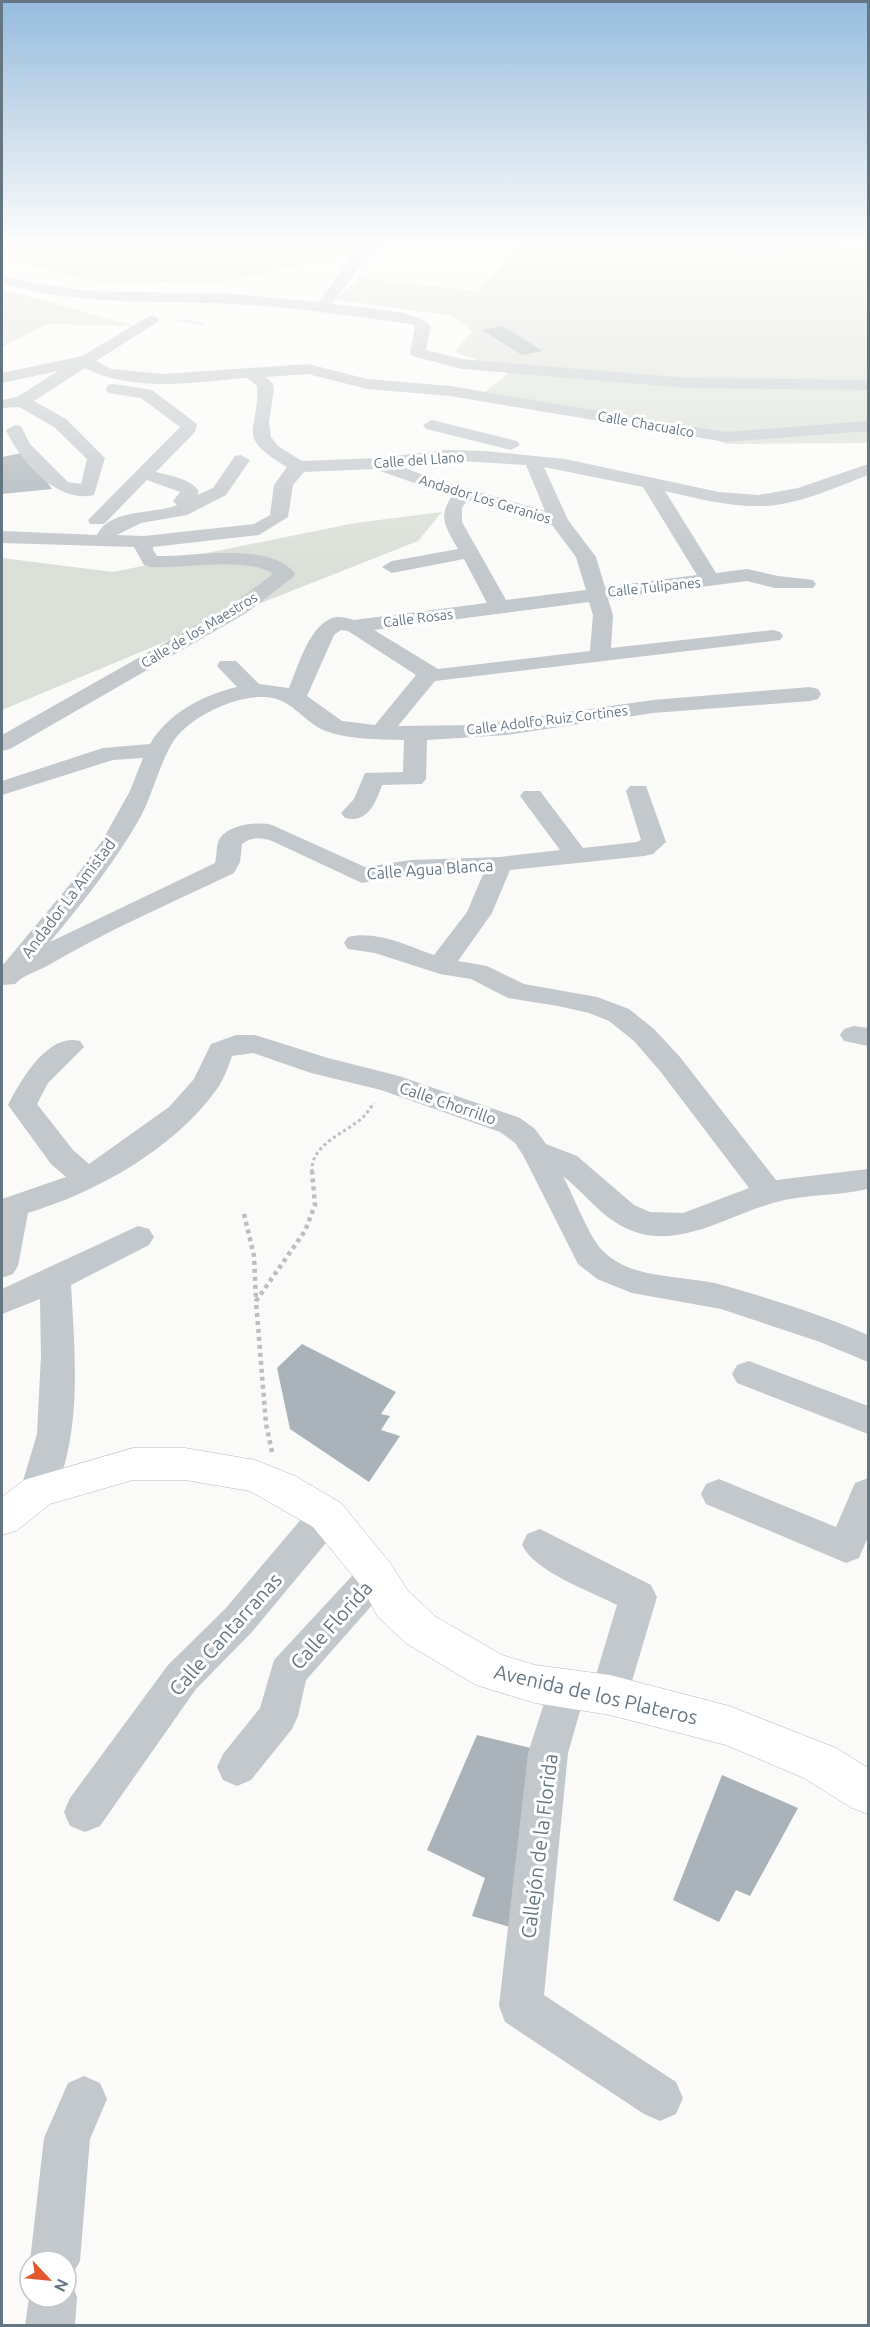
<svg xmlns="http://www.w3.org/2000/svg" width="870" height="2327" font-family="Ubuntu,sans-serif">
<rect width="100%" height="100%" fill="#fafaf8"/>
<!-- green -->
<path fill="#dadfd7" d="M2,242h365l1,1 -12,10 -126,28 -130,2 -54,-13 -44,-16z
M502,242h288l78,9v192l-140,1 -55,-17 -188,-35 26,-21 -57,-19 18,-21 -19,-15 -118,-16 24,-22 117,13 -1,2 48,-49z
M2,289l133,37 -88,-2 -45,23z
M442,512l-24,29 -213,84 -203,85v-152l111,14 242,-49z"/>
<!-- building -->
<path fill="#aab3b9" d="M503,326l40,25 -21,4 -40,-25z
M26,452l26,37 -50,5v-37z
M302,1344l94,48 -15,22 9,2 -9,14 19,6 -31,46 -79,-53 -13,-61z
M477,1735l66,16 -23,179 -48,-14 13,-38 -58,-28z
M722,1775l76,33 -48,88 -14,-6 -17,32 -46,-22z"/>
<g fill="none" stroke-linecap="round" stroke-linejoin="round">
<!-- major casing -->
<g stroke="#b5babe" stroke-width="1">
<path id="major" d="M133,1448h52l70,12 40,16 46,27 49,60 18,28 28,26 66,38 33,10 75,10 119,31 107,42 32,20v46l-16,-6 -48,-30 -78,-33 -116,-30 -75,-12 -59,-18 -70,-42 -28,-26 -16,-30 -49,-60 -63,-36 -65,-11h-52l-83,24 -34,27 -14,4v-38l22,-17z"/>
</g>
<!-- path-far2 -->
<path stroke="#bbbfc2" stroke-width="2" stroke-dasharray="1.5 1.5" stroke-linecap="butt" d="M700,242l74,13
M178,320l26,4"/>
<!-- path-far1 -->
<path stroke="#bbbfc2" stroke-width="3" stroke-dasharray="3 3" stroke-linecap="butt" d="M312,1172c-2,-28 34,-39 50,-54 5,-4 8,-10 12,-15"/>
<!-- path -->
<path stroke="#bbbfc2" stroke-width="4.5" stroke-dasharray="4 4" stroke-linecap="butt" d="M244,1214l10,42 2,44
M272,1452l-6,-28 -10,-123 49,-70 10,-26 -3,-34"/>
<!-- minor -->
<path fill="#c3c8cc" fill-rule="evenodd" d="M371,242h17l-28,24 -28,38c21,3 88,6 99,22l-5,24 36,9 225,19 181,2v10l-181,-2 -225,-19 -50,-13 -2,-3 5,-27 -5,-2c-59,-8 -117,-17 -177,-20 -79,-4 -155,2 -231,-21v-8l30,8 55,8 145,3 86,8 32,-43z
M151,315l5,2 3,3 -3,3 -60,38 15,8 52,5 145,-10 59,15 83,7 276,46 142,-11v10l-142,11 -276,-46 -83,-7 -59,-15 -42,3 7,7 1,5 -5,33 2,15 7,9 24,15 76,-3 66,-8 41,1 80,8 154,33 40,3 39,-7 70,-24v11c-34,13 -74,32 -111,31 -32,0 -62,-8 -92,-15l51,82 31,-4 31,7 35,4 3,4 -3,4h-38l-28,-7 -139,18 5,16 -2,33 162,-18 7,2 3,4 -3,4 -345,41 -37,45 78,-1 177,-25 157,-13 8,2 3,5 -3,5 -8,2 -157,12 -146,22 -80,5 -1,39 -4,5 -40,1c-6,18 -15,39 -37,33l-4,-5 13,-14 11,-26 38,-1 1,-32c-26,-1 -56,0 -81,-10 -21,-10 -32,-32 -58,-33 -29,-1 -66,16 -86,37 -16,17 -26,60 -38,82 -25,45 -58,86 -91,126l165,-79c2,-7 1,-17 4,-23 8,-15 38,-19 53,-15l93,42 46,-7 89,-3 60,-7 -40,-54 4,-5h16l43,57 54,-6 4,-2 -15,-49 4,-5h16l20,56 -13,12 -9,2 -134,14 -18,43 -34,48 29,5 37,18 73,13 32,12 25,20 26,28 96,123 92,-11v20c-31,7 -65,5 -95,14 -52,15 -105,54 -158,19 -19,-12 -34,-32 -52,-46 10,19 25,58 38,73 30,33 86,25 125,37 48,14 97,29 142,49v27l-48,-20 -99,-33 -89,-16 -35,-14 -19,-15 -55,-109 -8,-12 -15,-11 -119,-42 -70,-17 -58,-20 -21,3c-4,11 -8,23 -15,33 -43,60 -120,103 -189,124l-10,53 -5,8 -11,4v-79l64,-22 -15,-13 -43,-59c12,-24 40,-73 72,-64l4,6 -36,36 -11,21 36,46 16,14 80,-57 25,-28 17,-35 25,-9h19l73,23 71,18 121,42 15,11 11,15 31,12 57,49 16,7 33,1 66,-25 -89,-117 -26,-30 -25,-20 -20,-8 -31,-7 -50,-8 -37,-19 -31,-5 -65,-21 -27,-4 -4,-6 4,-6c28,-7 60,9 86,18l33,-43 17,-40 -73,2 -49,9 -90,-42c-10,-3 -21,-5 -30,3l-2,18 -6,11c-63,30 -128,58 -187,93 -11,6 -24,9 -32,18l-13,1v-19l69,-83 31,-42 28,-50 13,-33 -30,2 -111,35v-14l101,-33 47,-4c18,-31 53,-49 87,-57l-20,-21 3,-5h16l23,23 30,4c9,-21 19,-59 41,-69 7,-4 17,-1 24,1l133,-17 -23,-44 -72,14 -10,-6 10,-6 66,-12c-12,-22 -21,-31 -6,-53l-78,-27 -70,3 -11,13 -5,32 -29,18 -106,12v3l4,6h8c33,-1 109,-13 130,18l-3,4 -46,35 -236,136 -8,2v-16l230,-130 41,-31c-24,-18 -91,-5 -122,-7l-7,-2 -10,-18 -132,-4v-12l95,4c13,-27 56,-20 80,-30l-4,-4 7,-9 -33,-12 -43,44h-14l-2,-4 92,-93 -39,-29 -33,-5 -2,-4 2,-4 6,-1 38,6 45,34 -2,8 -39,40c15,4 33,6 43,19l-2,4 16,-7 22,-32 6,-1 9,5 -24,35 -39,20 -46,8 -24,12 27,1 110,-12 16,-9 4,-30 13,-18c-54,-32 -27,-35 -30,-81l-10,-8c-52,4 -113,15 -162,-10l-51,33 32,18 39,39 -11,37c-37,9 -74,-34 -88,-65l9,-5 6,1 9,18 38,38 13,2 6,-25 -33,-32 -35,-20 -17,1v-8l15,-3 41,-26 -56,12v-10l80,-17zM444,460l82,5 19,46 -114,-33 -31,-12zM544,467l99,20 54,88 -92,12 -9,-30 -28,-37zM467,500l85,25 24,32 10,33 -80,10 -44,-78v-14zM589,602l4,13 -3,36 -152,18 -64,-39zM341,630l7,1 68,44 -41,50 -33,-4 -35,-25 27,-61z
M432,420l85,21 3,4 -9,5 -85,-21 -3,-4z
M854,1026l14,2v18l-24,-5 -4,-6 4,-6z
M138,1226l11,3 5,8 -5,8 -78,40c4,70 12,151 -20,216l-13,5 -13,-5 -5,-10 17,-57 4,-78 -1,-57 -38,15v-25z
M749,1361l119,45v28l-131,-51 -5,-9 5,-9z
M868,1478v59l-9,21 -13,5 -140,-59 -5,-10 5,-10 13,-5 117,48 19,-44z
M327,1500l13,4 5,11 -5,11 -89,107 -55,56 -96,137 -15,6 -15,-6 -6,-14 6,-14 98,-133 57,-56 89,-105z
M540,1529l111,56 6,12 -33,111 -14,5 -14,-5 -6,-13 27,-90c-27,-14 -82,-33 -95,-60l5,-11z
M376,1559l13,5 6,11 -6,11 -83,94 -8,36 -6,13 -41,51 -14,6 -14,-6 -6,-13 6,-13 37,-46 14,-48 89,-96z
M567,1669l14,6 6,12 -19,66 -24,242 132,87 7,16 -7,16 -16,7 -16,-7 -139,-92 -6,-16 29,-253 25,-78z
M84,2076l16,7 7,16 -17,40 -10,122 -10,18 7,18 -2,29h-50l5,-36v7h36v-36h-36l14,-123 24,-55z"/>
<!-- major -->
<use href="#major" fill="#fff" fill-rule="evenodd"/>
</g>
<!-- sky -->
<linearGradient id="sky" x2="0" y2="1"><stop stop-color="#96bcdc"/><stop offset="0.43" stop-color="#fdfdfc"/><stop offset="1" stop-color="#fdfdfc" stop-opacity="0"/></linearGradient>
<rect width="870" height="568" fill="url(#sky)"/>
<g text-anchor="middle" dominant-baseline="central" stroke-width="6" stroke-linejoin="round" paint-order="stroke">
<!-- far-street labels -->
<g font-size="14" fill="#657683" stroke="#fff">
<text transform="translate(646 424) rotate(10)">Calle Chacualco</text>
<text transform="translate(419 460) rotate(-4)">Calle del Llano</text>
<text transform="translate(485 499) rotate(17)">Andador Los Geranios</text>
<text transform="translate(654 587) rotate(-6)">Calle Tulipanes</text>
<text transform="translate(418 618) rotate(-7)">Calle Rosas</text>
<text transform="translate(199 630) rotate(-31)">Calle de los Maestros</text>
<text transform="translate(547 720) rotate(-7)">Calle Adolfo Ruiz Cortines</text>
</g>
<!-- street labels -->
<g font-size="16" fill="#657683" stroke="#fff">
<text transform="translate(430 869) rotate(-4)">Calle Agua Blanca</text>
<text transform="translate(68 898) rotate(-53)">Andador La Amistad</text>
<text transform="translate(448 1103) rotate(19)">Calle Chorrillo</text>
</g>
<!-- near-street labels -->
<g font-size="20" fill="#657683" stroke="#fff">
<text transform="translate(331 1625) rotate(-48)">Calle Florida</text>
<text transform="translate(225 1634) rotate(-48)">Calle Cantarranas</text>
<text transform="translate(596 1694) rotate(13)">Avenida de los Plateros</text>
<text transform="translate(539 1846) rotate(-83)">Callejón de la Florida</text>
</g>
</g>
<!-- border -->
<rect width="870" height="2327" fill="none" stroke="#657683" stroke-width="6"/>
<!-- north arrow -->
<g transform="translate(48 2279) rotate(116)"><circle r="28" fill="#ffffff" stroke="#c1c8cd" stroke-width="1.5"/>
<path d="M0-4.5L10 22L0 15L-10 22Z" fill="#e4572e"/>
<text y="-9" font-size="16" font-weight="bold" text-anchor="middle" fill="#657683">N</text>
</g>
</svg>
